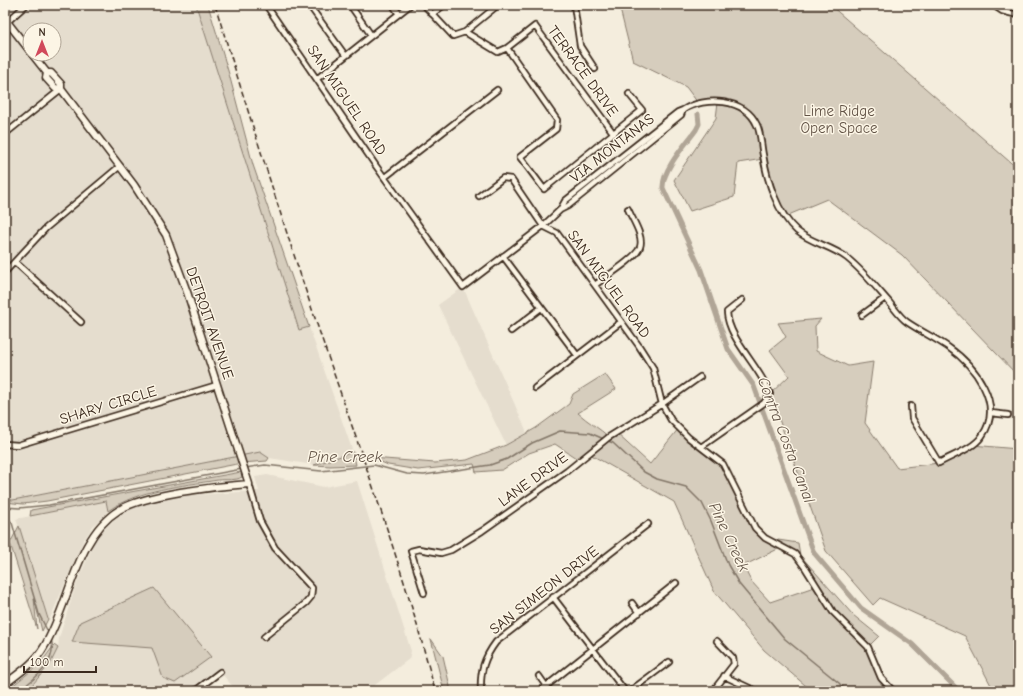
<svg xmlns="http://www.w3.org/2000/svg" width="1023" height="696" font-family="'Comic Neue',sans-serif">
<rect width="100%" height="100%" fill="#f4eddd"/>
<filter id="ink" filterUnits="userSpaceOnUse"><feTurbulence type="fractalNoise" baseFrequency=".025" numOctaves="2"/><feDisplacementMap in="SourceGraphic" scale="8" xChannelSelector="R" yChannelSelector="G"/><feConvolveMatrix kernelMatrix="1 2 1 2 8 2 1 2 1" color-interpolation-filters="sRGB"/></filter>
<g filter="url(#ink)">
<!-- built -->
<path fill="#e5ddce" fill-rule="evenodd" d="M5,5h191l103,325 10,-3 44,125 -39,13 -45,-7 -9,-6 -247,48 -8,-1zM30,30h24v24h-24z
M463,287l63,143v3l-20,12 -68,-140z
M267,475l57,12 33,-6 54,170 -2,8 -42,32h-130l-17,-19 -25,19h-158l-4,-6 17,-21 8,-16 1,-10 17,-53 21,-49 26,-24 12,-6 25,-6 32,-5 67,-4 -4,-14z
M106,501l2,10 -15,15 -10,15 -34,80 -33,-102z"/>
<!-- green -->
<path fill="#d6cdbd" stroke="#887c6e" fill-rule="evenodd" d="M196,5h12l21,69 24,91 56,162 -10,3z
M619,5h211l188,164v207l-116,-121 -75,-56 -41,17 -13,-23 -10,-34 -25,4 -4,34 -44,14 -16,-31 42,-62 2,-16 -20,1 -12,-16 -53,-26z
M821,319l-6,7 1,25 32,15 25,-4 -8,61 32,45 42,-5 33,-18 46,4v242h-24l-29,-55 -85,-38 -7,7 -47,-54 -56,-157 19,-18 -19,-26 16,-13 -8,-14z
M605,374l11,15 -38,24c10,9 21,15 31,24l7,-4 34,31 29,-36 44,36 32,64 10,10 33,5 2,12 53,60 26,21 -11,11 15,32 10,12h-81l-48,-41 -50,-59 -40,-89 -86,-49 -9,7 -24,-16 -26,9 -27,17 -26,2 -2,-8 -56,6 -30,-5 -16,-7 63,5 32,-3 39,-15 30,-17 33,-24 4,-10zM782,547l13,7 22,32 -47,16 -19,-21 -8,-15z
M260,452l9,6 -2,3 -25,2 -195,38 -24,3 -18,-2v-3l8,1z
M353,452l3,13 -26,1 -16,-1z
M241,472l1,5c-6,4 -17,2 -24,3 -37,6 -79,9 -110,31l-2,-10 -76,15 1,-6z
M19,526l29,93 -6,12 -8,-33 3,31 -27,-86z
M154,588l57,69 -36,26 -12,-5 -11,-30 -80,-6 8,-20z
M431,639l12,17 8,35h-7z
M54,645l4,3 -8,16 -23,27h-21l35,-28z"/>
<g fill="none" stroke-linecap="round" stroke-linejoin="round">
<!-- stream -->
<path stroke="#817466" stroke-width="1.5" d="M245,468l20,-3 56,6 53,-6 33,9 17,1 66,-10 17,-6 25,-16 28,-12 30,2 23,10 31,29 13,7 29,8 16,16 9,18 17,44 11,19 46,55 54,44 7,8
M5,507l14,1 30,-3 193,-36
M5,514l7,9 27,91 10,20
M18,691c17,-12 40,-29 33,-52"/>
<!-- canal -->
<path stroke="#b0a596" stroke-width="5" d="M698,114l1,10 -3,6c-11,15 -34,40 -33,58l38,82 27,79 26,37 60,167 47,55 51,36 47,47"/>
<!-- street casing -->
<g stroke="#3b2a1e" stroke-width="8">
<path id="street" d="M266,5l110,161 87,121 80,-61 17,-16 5,-9 113,-89 5,-2 -2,5 -113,91 -8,4
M309,5l36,50
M350,5l21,30
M393,5l6,9
M424,5l29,31 12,-4 33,-27
M574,5l6,41 15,23
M993,5l9,6 16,4
M432,14l12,-9
M7,22l19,-17
M465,32l33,20 9,-4 50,72 -1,9 -36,28 24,32 98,-79 -13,-16
M507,48l28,-22 79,108
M318,78l92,-73
M683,110c22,-14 62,-12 74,15 4,8 4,21 6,30 4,25 14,58 34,76 14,12 35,15 50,27 16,13 28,28 42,44 5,6 11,15 18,20 13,9 28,16 41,25 26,18 57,57 34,89 -9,13 -29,19 -43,27l-27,-45 -1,-12
M5,134l56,-45
M385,177l112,-87
M479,196l24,-18 8,1 32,47 14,7 82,113 14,22 9,36 9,16 18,18 34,26 32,64 10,10 30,16 11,15 27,43 35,35 13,31 12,13
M503,256l74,99
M15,262l66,60
M5,272l41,-44 74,-62
M595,285c10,-8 42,-27 45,-38 4,-11 -8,-28 -12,-38
M862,315l23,-17
M511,331l30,-23
M535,388l86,-66
M991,413l17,2
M5,444l13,1 199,-60
M701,447l63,-44 6,-9c-9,-26 -42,-55 -43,-82l15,-12
M249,484l11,37 15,27 37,40 -1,9 -5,6 -42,34
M424,593l-13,-42 8,-2 22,4 10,-3 31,-19 85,-60 42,-34 53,-33 38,-27
M553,597l72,94
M632,603l7,10
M539,676l7,10
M724,676l32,15
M195,691l25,-19
M481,691c-1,-20 3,-33 15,-49l152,-118
M540,691l136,-108
M630,691l39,-29
M713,691l21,-27 -1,-6 -16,-17"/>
</g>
<!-- secondary casing -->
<g stroke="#3b2a1e" stroke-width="9">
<path id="secondary" d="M5,19l25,32
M32,54l15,19h4l10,11v5l-6,-1 -9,-10 1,-5
M5,684c14,-11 30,-21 39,-37 26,-42 31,-110 75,-137 27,-16 97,-24 130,-26l-62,-192 -21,-57 -32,-50 -73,-96"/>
</g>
<!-- street -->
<use href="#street" stroke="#fcf5e5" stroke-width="4.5"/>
<!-- secondary -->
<use href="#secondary" stroke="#fcf5e5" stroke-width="6"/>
<!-- rail -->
<path stroke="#3b2a1e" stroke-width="1.5" stroke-dasharray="6 3" stroke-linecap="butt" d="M215,5c34,109 68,219 105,328 40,118 84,236 115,358"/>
</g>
</g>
<g text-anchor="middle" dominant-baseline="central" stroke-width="3" stroke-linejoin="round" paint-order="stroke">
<!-- street labels -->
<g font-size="15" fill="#3b2a1e" stroke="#fcf5e5">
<text transform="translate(583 71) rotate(54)">TERRACE DRIVE</text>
<text transform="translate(347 100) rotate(56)">SAN MIGUEL ROAD</text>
<text transform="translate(612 148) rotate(-38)">VIA MONTANAS</text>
<text transform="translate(609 284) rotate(54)">SAN MIGUEL ROAD</text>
<text transform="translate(210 323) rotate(71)">DETROIT AVENUE</text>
<text transform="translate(108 405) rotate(-17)">SHARY CIRCLE</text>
<text transform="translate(533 479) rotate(-36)">LANE DRIVE</text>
<text transform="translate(544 590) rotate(-38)">SAN SIMEON DRIVE</text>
</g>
<!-- park labels -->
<g font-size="15" fill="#625346" stroke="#fcf5e5">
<text x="839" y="111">Lime Ridge<tspan x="839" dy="17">Open Space</tspan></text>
</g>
<!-- water labels -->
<g font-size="16" font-style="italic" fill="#645548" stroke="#fcf5e5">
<text transform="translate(786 440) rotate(69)">Contra Costa Canal</text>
<text x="345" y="457">Pine Creek</text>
<text transform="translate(729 537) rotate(65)">Pine Creek</text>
</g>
</g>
<!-- margin -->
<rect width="1023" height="696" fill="none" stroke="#fcf5e5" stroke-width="20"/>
<rect x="10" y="10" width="1003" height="676" fill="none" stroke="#3b2a1e" stroke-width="1.5" filter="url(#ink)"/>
<!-- north arrow -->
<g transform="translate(42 42)"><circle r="19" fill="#fcf5e5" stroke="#afa495"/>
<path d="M0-3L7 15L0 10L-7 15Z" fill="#d1495b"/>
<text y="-6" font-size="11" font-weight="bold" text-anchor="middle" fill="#3b2a1e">N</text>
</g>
<!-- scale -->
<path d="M24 666v6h72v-6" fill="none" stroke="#3b2a1e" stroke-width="2"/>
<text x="30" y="666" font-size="12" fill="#3b2a1e" stroke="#fcf5e5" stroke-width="3" paint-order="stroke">100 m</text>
</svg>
